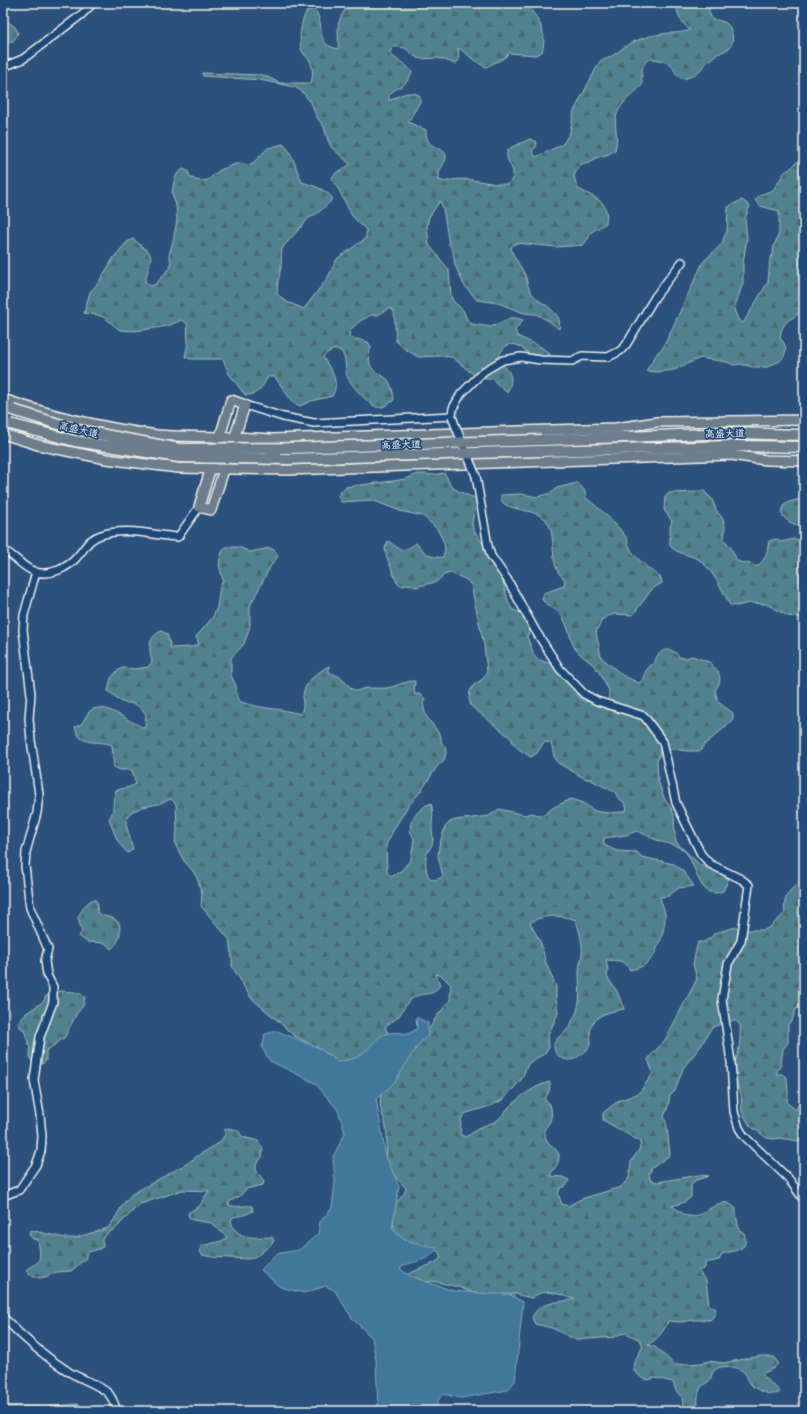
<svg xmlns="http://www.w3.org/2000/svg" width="807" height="1414" font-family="Mali,'LXGW WenKai TC',sans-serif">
<defs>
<pattern id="forest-firs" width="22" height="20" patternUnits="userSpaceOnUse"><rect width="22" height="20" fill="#50828e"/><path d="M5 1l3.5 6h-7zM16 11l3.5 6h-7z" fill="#4d686e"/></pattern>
</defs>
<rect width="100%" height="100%" fill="#2d517d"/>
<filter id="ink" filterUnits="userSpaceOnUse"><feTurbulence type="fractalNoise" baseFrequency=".025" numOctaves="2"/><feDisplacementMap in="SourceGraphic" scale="8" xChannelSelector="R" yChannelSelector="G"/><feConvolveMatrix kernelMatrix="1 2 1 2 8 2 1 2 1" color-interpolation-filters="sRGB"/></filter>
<g filter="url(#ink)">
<!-- forest -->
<path fill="url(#forest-firs)" stroke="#a2babb" d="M351,3h177c1,6 5,9 8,14 7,10 10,23 6,35l-6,3 -27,-2 -5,5 -18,9c-9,-3 -19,-14 -28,-19l1,12 -4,4c-6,-2 -11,-5 -18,-6 -5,0 -11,1 -16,1 -13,-3 -10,-14 -28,-12l-3,5c5,9 15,10 22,20 -7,17 -12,12 -23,23v6c10,-6 19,-11 30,-6l2,5 -13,22 18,8c0,22 16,13 20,26 1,6 -6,11 -7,17 0,2 0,5 0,7l6,2c21,-8 43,4 64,2 11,-17 -4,-17 -2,-33l5,-4 18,-8 7,3 -1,5 -4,4 4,6 27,-13 7,-12 4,-21 26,-50c14,-3 23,-16 38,-21 7,-3 16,-5 24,-6 10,-2 19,0 28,-4 -10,-9 -12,-13 -14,-27h33v9l3,7c4,1 11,2 14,4 7,5 9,19 3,25 -5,4 -11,5 -16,9 -8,7 -15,18 -26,21 -10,2 -11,-6 -15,-12 -4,-4 -15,-7 -20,-7 -13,2 -10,17 -10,26 -9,10 -23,18 -26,33 -2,10 3,18 -1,32l-6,4 -13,4 -6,4 -6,1 -5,3 -5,10 3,12c16,10 33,11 29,35l-16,10 -2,6 -5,6 -26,2 -41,-4 -5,4c1,10 10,18 14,28 2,5 2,11 6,17 8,13 33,18 28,37l-10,-8 -13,-7 -12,-1 -26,-10 -21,-3 -13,-15 -9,-20 -2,-14 -4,-7 -6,-36 -3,-7 -11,16 -2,8 2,20 20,25 2,26 2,5 10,9 4,10 5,4 19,3 19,-9h6l7,2 -8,10 2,6 24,11 9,7 -4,5c-4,-1 -12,-1 -15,-3 -4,-3 -6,-7 -10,-9 -12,-7 -20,1 -23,12 12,13 17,17 9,34l-15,-14h-7l-12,-5 -21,-17 -14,-1 -20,1 -13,-8 -9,-8 -2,-30 -5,-3 -11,7h-7l-11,6 -10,9 -1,7 19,5 3,5c-3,9 -3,20 6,26 3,2 7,3 10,6 5,6 6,14 7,21 -5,3 -11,9 -17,7 -7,-1 -27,-23 -30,-31 -3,-10 1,-16 -7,-26 -8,-1 -11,1 -17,7 7,12 18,24 9,39l-21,5 -11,5 -7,-3 -18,-26h-7c-6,10 -10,19 -23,18l-16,-21 -6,-15h-32l-6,-2 3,-14 -1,-20 -6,-3 -13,6 -13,2 -20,3 -15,-1 -16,-13 -6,-2 -14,-2 6,-21 9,-10 15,-25 13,-15 6,-3 16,13 2,6 -6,24 6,4 5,-2 13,-16 2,-7 -2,-6 4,-14 4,-21 -1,-14 -4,-13 2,-12 3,-7 6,-5 5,2 2,6 6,3 6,1 6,-1 12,-10 13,-5 7,-2 7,2 6,-2 15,-15 15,-4c10,8 13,26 19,38 11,4 23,6 31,17l-14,13 -11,7 -25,28c-3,7 -1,13 -2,20 -2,10 -4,17 -4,27l10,8 17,7 24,-32 9,-18 29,-21v-8l-14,-14 -13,-26 -8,-11c6,-10 11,-7 19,-15l-19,-17 -3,-7 -4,-13 -8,-11 -5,-14 -10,-11 -6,-4 -35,-7 -57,-4 -1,-3 61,2 17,8h31c2,-7 2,-15 -1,-22 -2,-3 -6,-6 -8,-10 -4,-11 -1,-31 5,-40l7,-2c10,11 4,27 12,35 3,2 8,4 12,5 1,-7 0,-13 0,-20 0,-11 6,-18 13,-26z
M3,18l12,9 3,5c-3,10 -7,10 -15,13z
M804,155v155c-13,10 -22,10 -24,28l4,5 2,6 -2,8 -4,4 -13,6h-14l-13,-3 -6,1 -7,-3 -27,-4 -26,12 -16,2 -12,-1 12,-19 5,-4 40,-86 19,-18 2,-7 3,-6 1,-24 14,-7 8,6 -5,12 2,20 -4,25v20l-9,26 4,11 5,3 25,-41 2,-23 3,-5 1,-8 5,-13v-22l-19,-5 -5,-6 5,-5 13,-5 12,-18 6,-4z
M444,473c4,4 4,10 8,14 6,5 16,8 23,11l2,6 -5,18 1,7 21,31 7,15 8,29 3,5 18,9 2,6 -5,13 7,18 3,4 14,5 4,4 18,19 5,10 6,4 7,1 14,1 4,-6v-7c-5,-6 -6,-13 -11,-19 -6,-10 -18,-14 -24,-24 -5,-11 -6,-25 -15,-34 -5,-5 -12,-8 -17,-13l2,-7 20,-7 1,-6c-19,-16 -6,-43 -19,-60 -11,-12 -39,-9 -44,-19 -1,-1 -1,-4 -1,-6l21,-1 15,3 14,-4 6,-5 20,-5c6,5 9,8 9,15 14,11 29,24 40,39 2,4 2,7 4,11 3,8 23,25 31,30l1,5 -10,6 -19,26 -18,-1 -7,2 -6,4 -6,12 5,25 21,18 17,8 5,-4c0,-9 4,-10 9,-16 3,-2 3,-6 5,-8 6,-8 17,-6 21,2l7,1 6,-2 17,6 9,10 2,6 -1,6 -4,6 3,12 15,11v6l-10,10 -19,16 -3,6h-14l-14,-2 -13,1 -1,7 -2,4 1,20 7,19 6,8 3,7 1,23 2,5 23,22 13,5 16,9 -6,12c-27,11 -25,-30 -40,-41 -8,-6 -18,-6 -26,-10 -7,-2 -13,-7 -20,-9l-11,4 -22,3v7l13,6 20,1 5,5 32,7 9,7 11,15 -15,2 -11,8 -8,1c1,6 5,12 5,18 1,12 -8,41 -18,48 -5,4 -11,6 -17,7 -5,-11 -13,-9 -24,-10l2,10 -1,7 10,14 7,18c-11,3 -23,3 -30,13 -10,13 5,20 -12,32 -5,3 -7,6 -13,6 -9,0 -18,-8 -14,-18 2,-5 8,-7 11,-11 4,-4 6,-10 9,-15 7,-15 4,-30 4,-45 0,-6 3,-12 3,-18 1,-11 -3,-23 -6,-33 -13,-5 -34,-6 -46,3l11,20 4,17 11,27v13l2,13 -7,16 -3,5 1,13 -5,7 -11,6 -5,4 -7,16 -18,20 -13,6 -26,8 -3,6 -1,14 5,3c7,-2 9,-7 16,-10 6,-3 14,-4 19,-9 3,-3 5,-7 8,-10 10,-10 28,-23 42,-26 0,7 -1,12 -6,17l6,5c3,10 2,17 -5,24 -2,15 7,15 14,26 0,13 -5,12 -9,22l13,1 6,3 -3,6 -6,2 -2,6 4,10 6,2 13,-7 40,-12 8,-9 2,-16 8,-12 2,-8 -38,-22v-7l15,-12 19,-7 5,-5 11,-16 -5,-14 17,-19 32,-61 -4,-15 5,-22h6l6,-4 5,-5 21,-6h7l5,3h16l6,-3 15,-14c-3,-17 6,-25 19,-34v127l-8,3 -4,12 -4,3v19l-5,6 -2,15 -5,10h6l5,4 1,13 -1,12 9,7 2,-5 6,-7v44l-24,-4 -6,1 -7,-1 -17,-12 -8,-14 -1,-19 -4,-7 -1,-13 -3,-6c6,-14 8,-27 7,-43l-6,-4 -19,6 -5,4 -9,16 -18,22 -8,23 -5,5 -3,14 -3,6 3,11 3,28 -18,13 -3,6 1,6 7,2 42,-7 10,1 -13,4 -5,4v13l-6,5 -13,4c5,3 10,8 16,10 19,4 31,-26 48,-7v5l3,16 5,3c6,19 -10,17 -22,21l-3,6 -14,3v5l-7,3 8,10 3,24 7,4 -2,7 -4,4h-16l-13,2 -13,-1c-4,11 -11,18 -20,24l7,2 20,18 26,-2 8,-2 14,2 38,-7 13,1 4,6 -4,5 -12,6c4,7 13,11 18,18 -2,1 -4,2 -6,2 -6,1 -21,-5 -24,-11 -5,-8 -3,-12 -14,-15 -7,-2 -18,-3 -23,4 -2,3 -1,6 -4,9 -2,2 -5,3 -7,5 -5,6 -5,17 -3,24l4,1h-19l-2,-14 -6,-6 -3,-9 -18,-4 -6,2 -7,-2 -7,-6 -2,-6 2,-6 8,-14 -3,-6 -14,-7 -6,1 -5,3 -39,3 -24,-12 -17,-4 -3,-6c7,-18 28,-15 43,-19 -14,-3 -30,-13 -43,-1l-17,-4 -33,2 -24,-9 -25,-6 -16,2 -11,-8 30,-13 5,-4 -2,-6 -13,-6h-15l-15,-13 -3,-9 2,-20 9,-10 2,-6c-6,-7 -17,-16 -19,-25 -1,-7 0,-21 0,-29 -2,-21 -13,-27 -2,-51l39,-45 13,-22 13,-16 1,-15 -9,-9 -6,-2 4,11c-8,14 -15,5 -27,13 -8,5 -9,12 -15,19 -4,4 -9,6 -13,10l5,11 2,13 -50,11 -49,-27 -16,-15 -26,-22 -19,-32v-7l-3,-20 -28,-33 1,-13 -5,-15 -4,-7 -9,-10 -8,-15 -1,-7 2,-7 -1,-28 -5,-5 -13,5 -15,3 -12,5 -4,5 -1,7 7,25 -5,4c-11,-9 -14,-21 -19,-34 7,-10 2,-18 7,-29l14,-3 6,-3 -4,-14h-12l-6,-3 -2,-22c-15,-6 -32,3 -37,-18 2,-1 4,-2 6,-3 5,-5 5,-12 12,-15 15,-6 38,15 52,19l1,-14 -5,-6 -6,-4 -13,-2 -14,-11 3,-13 6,-7 6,-3 12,1 13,-2 4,-5c-3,-13 -5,-24 9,-31l6,3 4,14 21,-1 7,-3 -3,-7 17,-20 4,-10 3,-20 3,-7 -4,-15 1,-6 2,-7 4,-5h13l11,5 20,-4 5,3 3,5 -8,11 -20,39v20l-6,18 -13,14v17l5,11v8l3,7c19,8 41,7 61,13 5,-8 2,-10 3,-18 1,-14 15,-24 26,-30v6l11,5 12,12 5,2c9,-5 20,-2 30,-3 10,-2 18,-7 28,-7l-1,13h7l4,5 -2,5 3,12 15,20v6l4,5 1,6 -2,7 -8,8 -15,23 -13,15 -13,21 -9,18 1,27 4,5 11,-7 9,-11 3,-21 -4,-7 1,-9 4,-7 10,-9 6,-3c3,10 1,15 1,24 0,5 1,9 1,13 0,7 -6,10 -7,17 -1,12 1,31 17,19l-5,-20 1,-10 6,-19 5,-5 6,-2 33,-4 10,-7 26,6 7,-2 6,2h6l10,-8 17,-8 12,4 12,8 13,2 13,-1 6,-2 -2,-7 -7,-5 -3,-6 -24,-12 -7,-2 -26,-15 -4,-7 -3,-13 -7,-1 -7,11 -6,4c-9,-6 -16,-8 -20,-19l-40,-32 -2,-8 1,-7 4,-6 10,-7 3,-6 -3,-27 -13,-60 -4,-5 -16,-7 -7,2 -8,7 -21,5 -5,-3 -7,2 -6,-3 -11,-28 -1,-7 3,-7c12,8 14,13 28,2 9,9 13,16 27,14l2,-7 -1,-8 -7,-13 -14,-13 -23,-5 -28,-11 -31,2 -3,-6 3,-5 5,-4 46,-6 14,-2 11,-5h8l7,1z
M703,490l9,9 4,11 7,9 2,7 -1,13 7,9 6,13c8,3 12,1 19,6 10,-6 11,-15 13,-26l7,-2 5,3 13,-3 6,1 4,4v74l-16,-2 -22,-12 -15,-1 -14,3 -7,-1c-7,-14 -19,-38 -32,-46 -10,-5 -21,-5 -28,-13v-19l2,-6 -8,-11 1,-13 4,-4 28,-1z
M804,498v28c-10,-1 -18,-4 -23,-13l2,-7 6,-4z
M95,899l3,5 -1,8c7,7 14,2 22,11 3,11 0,19 -8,26l-6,-6 -18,-1 -8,-6 3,-4 -4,-15c4,-7 8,-16 17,-18z
M60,991c9,1 18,-1 25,7l-2,8 -6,7 -13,25 -18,13v10l-4,3 -10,-2 -2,-4v-10l-6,-18 -4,-3 -2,-4 7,-9 19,-13 2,-5z
M228,1128l9,2 6,7 15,4 5,7 -1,9 -6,8v5l8,11 -1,4 -17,4 -6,7 -11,6v3c7,3 15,0 23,1l1,5 -9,4 -11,2 -2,4c5,20 24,16 41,16l2,4c-7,7 -16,16 -26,18l-36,-2 -10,-2 -2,-4 1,-5 21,-5 5,-4 -16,-14 -18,-3 -4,-3 -1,-4 13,-8 2,-6 6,-8 -27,-1 -38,13 -4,1 -24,24 -8,5 -6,6 1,8c-6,4 -12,3 -17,7v4l-15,13 -14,1 -12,5 -5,1 -10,-3 -4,-4c2,-4 4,-4 8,-6 9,-4 5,-17 4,-25l-5,-1 -4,-4 1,-5 35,8h10l33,-10 6,-8 9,-16 9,-10 56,-31 9,-7 22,-13 6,-8 -1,-5z
M76,1404l4,1 7,6h-84v-5l43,1z"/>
<!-- water -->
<path fill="#40789c" stroke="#88a8ba" d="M416,1017l12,6v12l-10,10 -23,37 -19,17 10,58 13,29 -7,42 12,12 33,8c-12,18 -26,10 -37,21l10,7 44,15 38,3h17l14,8 -8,79 -7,9 -47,8 -18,-4 -5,6 -2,11h-58l-2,-51 -4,-22 -20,-20 -17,-27 -9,-5 -22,7 -24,-6 -19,-17 15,-16 23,-4 19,-16 2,-12 12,-14 3,-27 -2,-24 12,-24 -7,-23 -23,-27 -45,-22 -8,-13 3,-14 12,-3 42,17 19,14c6,-2 16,-2 21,-6 21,-15 18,-28 49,-22l9,-5z"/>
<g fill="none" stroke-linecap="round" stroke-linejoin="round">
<!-- minor casing -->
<g stroke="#f4f1e8" stroke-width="10">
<path id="minor" d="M3,67l20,-8 58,-44 12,-12
M245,405l38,12 31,6 138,-7 1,-8 8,-14 23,-23 19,-11 18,-3 20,3 31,1 10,-5 26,1 12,-6 6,-6 29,-48 27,-35
M476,476l12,70 3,10 16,23 28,51 25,39 24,25 13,7 47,15 19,26 13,61 25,51 9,10 31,15 8,6 -8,56 -13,23 -6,35 9,63 3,50 5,16 5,8 44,42 16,22
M3,550c12,5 20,19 33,22 14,4 32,-4 41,-15 9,-10 11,-18 24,-22 25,-8 51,0 77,2l21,-30
M3,1196l16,-6 17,-25 5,-14 1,-15 -2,-21 -6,-35 6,-43 13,-35v-15l-6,-12 -2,-14 3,-12 -18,-41 -5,-42 1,-14 11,-39 2,-19 -8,-54 -2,-22 2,-24 -8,-64 1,-15 12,-43
M3,1317c20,21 41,39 66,55 10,6 33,14 40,22 4,5 6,12 8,17"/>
</g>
<!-- major casing -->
<g stroke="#f4f1e8" stroke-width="12">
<path id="major" d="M3,399c49,17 102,29 154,36 21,2 42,1 64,2 17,0 34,1 51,2l344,-11 41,-6 147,-2
M231,400l14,5 -34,105 -12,-3z
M3,434l35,11 68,14 72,9 109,2 444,-15 35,5 38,1"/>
</g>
<!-- highway casing -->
<g stroke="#f4f1e8" stroke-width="13">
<path id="highway" d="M3,407l10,3
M541,440l193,-7 70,2
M540,451l194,-5 70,1"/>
</g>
<!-- minor -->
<use href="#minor" stroke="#1f4a7a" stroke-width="7"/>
<!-- major -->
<use href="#major" stroke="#6c7d8c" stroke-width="9"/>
<!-- highway -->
<use href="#highway" stroke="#6c7d8c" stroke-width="10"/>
<!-- minor-bridge casing -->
<g stroke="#f4f1e8" stroke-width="10" stroke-linecap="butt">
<path id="minor-bridge" d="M452,416l3,9 21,51"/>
</g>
<!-- highway-bridge casing -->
<g stroke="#f4f1e8" stroke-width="13" stroke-linecap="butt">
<path id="highway-bridge" d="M13,410l65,20 102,19 109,-1 252,-8
M10,424l65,17 104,16 109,2 252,-8"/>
</g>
<!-- minor-bridge -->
<use href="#minor-bridge" stroke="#1f4a7a" stroke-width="7"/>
<!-- highway-bridge -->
<use href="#highway-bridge" stroke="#6c7d8c" stroke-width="10"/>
</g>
</g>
<g text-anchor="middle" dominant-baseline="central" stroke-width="3.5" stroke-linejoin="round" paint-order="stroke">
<!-- street labels -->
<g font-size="10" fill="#f4f1e8" stroke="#1f4a7a">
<text transform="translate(79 429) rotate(13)">高盛大道</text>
<text transform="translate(725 433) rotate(-1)">高盛大道</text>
<text transform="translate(401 444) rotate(-2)">高盛大道</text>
</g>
</g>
<!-- margin -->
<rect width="807" height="1414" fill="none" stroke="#1f4a7a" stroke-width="16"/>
<rect x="8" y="8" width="791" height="1398" fill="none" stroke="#f4f1e8" stroke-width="1.5" filter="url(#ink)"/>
</svg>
